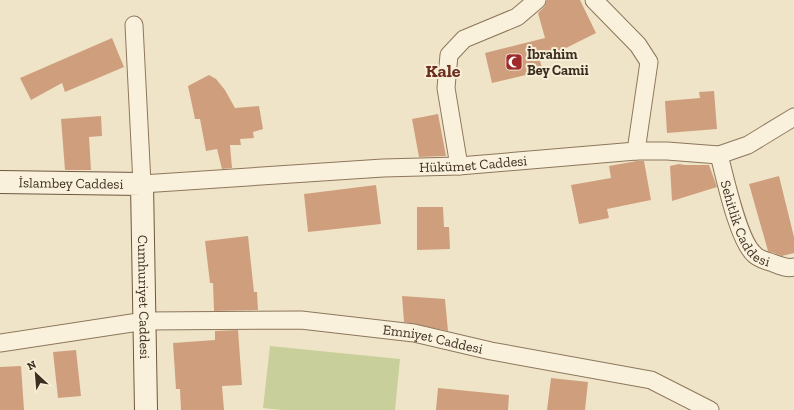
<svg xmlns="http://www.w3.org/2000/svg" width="794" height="410" font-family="'Zilla Slab',serif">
<rect width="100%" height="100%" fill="#f0e4c8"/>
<!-- green -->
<path fill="#c9cf9b" d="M270,346l130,13 -5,51h-113l-19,-2z"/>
<!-- building -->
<path fill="#cf9f7d" d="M547,0h33l16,33 -56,28 3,10 -51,12 -7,-30 60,-15 -7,-25 6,-6z
M112,38l12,29 -59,25 -3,-9 -31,17 -11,-22z
M209,75l7,4 9,11 10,18 24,-2 4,23 -10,3 1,6 -14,1 1,6h-11l2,23 -10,1 -5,-20 -11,2 -6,-32h-5l-7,-33z
M714,91l3,38 -50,4 -2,-32 35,-3 -1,-6z
M438,114l8,42 -27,1 -7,-38z
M101,116l1,20 -13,1 2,33h-26l-4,-51z
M637,161h7l7,39 -44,9 2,9 -30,6 -8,-39 40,-7 -2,-12z
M679,164l6,1h24l8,22 -45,14 -2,-35z
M779,176l15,61v16l-12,3 -14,-5 -19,-67z
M376,185l5,39 -73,8 -4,-38z
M417,207h26l1,20h5l1,22 -33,1z
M248,236l6,56h3l1,18 -44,1 -1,-28h-3l-5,-42z
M402,296l43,3 3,32 -44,-9z
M238,330l4,55 -20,1 2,24h-43l-1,-21h-4l-3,-46 42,-3v-9z
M76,350l5,46 -23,2 -5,-46z
M21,366l3,44h-24v-43z
M551,378l37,4 -3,28h-38z
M438,388l71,7 -1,15h-72z"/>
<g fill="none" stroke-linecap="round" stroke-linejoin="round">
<!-- street casing -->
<g stroke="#8d765c" stroke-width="19">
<g id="street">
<path d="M594,0l44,45 11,17 -13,89"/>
<path id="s1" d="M134,25l8,159 241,-16 76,-2 177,-15h31l52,4 29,-10 46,-28"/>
<path id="s2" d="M719,155c6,22 19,85 35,99 4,5 13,7 19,9 8,3 13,6 21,4"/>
<path d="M459,166l-13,-78 3,-33 15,-16 53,-22 20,-17"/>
<path id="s3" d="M0,343l145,-22 156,-1 113,13 77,18 160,29 59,30"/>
</g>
</g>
<!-- secondary casing -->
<g stroke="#6f573f" stroke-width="24">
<g id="secondary">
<path id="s4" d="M0,182l142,2 4,226"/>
</g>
</g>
<!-- street -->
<use href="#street" stroke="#faf1dc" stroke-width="17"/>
<!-- secondary -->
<use href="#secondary" stroke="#faf1dc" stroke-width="22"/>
</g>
<!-- icons -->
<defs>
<g id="mosque-square" transform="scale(0.9)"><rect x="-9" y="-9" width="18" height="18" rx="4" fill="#9e2a2b" stroke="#f7eed8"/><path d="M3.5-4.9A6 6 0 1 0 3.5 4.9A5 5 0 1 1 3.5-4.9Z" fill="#fff"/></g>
</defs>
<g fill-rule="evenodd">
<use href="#mosque-square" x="514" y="62"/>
</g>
<g text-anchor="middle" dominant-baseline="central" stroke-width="4" stroke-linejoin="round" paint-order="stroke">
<!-- poi labels -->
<g font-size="14" font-weight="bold" fill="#3d2e20" stroke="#f7eed8" text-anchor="start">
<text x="527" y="54">İbrahim<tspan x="527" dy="16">Bey Camii</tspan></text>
</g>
<!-- street labels -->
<g font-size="14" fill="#3d2e20" stroke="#f7eed8">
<text stroke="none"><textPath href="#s1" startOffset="491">Hükümet Caddesi</textPath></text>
<text stroke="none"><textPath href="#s4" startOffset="71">İslambey Caddesi</textPath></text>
<text stroke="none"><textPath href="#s2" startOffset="75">Sehitlik Caddesi</textPath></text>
<text stroke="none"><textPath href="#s4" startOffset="255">Cumhuriyet Caddesi</textPath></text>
<text stroke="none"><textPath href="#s3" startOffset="436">Emniyet Caddesi</textPath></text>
</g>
<!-- district labels -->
<g font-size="18" font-weight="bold" fill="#6b2e1e" stroke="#f7eed8">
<text x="443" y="71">Kale</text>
</g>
</g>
<!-- north arrow -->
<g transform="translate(36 374) rotate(334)" stroke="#f7eed8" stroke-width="3" paint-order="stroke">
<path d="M0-3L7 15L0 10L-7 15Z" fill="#3d2e20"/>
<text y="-6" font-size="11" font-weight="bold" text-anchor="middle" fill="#3d2e20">N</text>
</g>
</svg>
